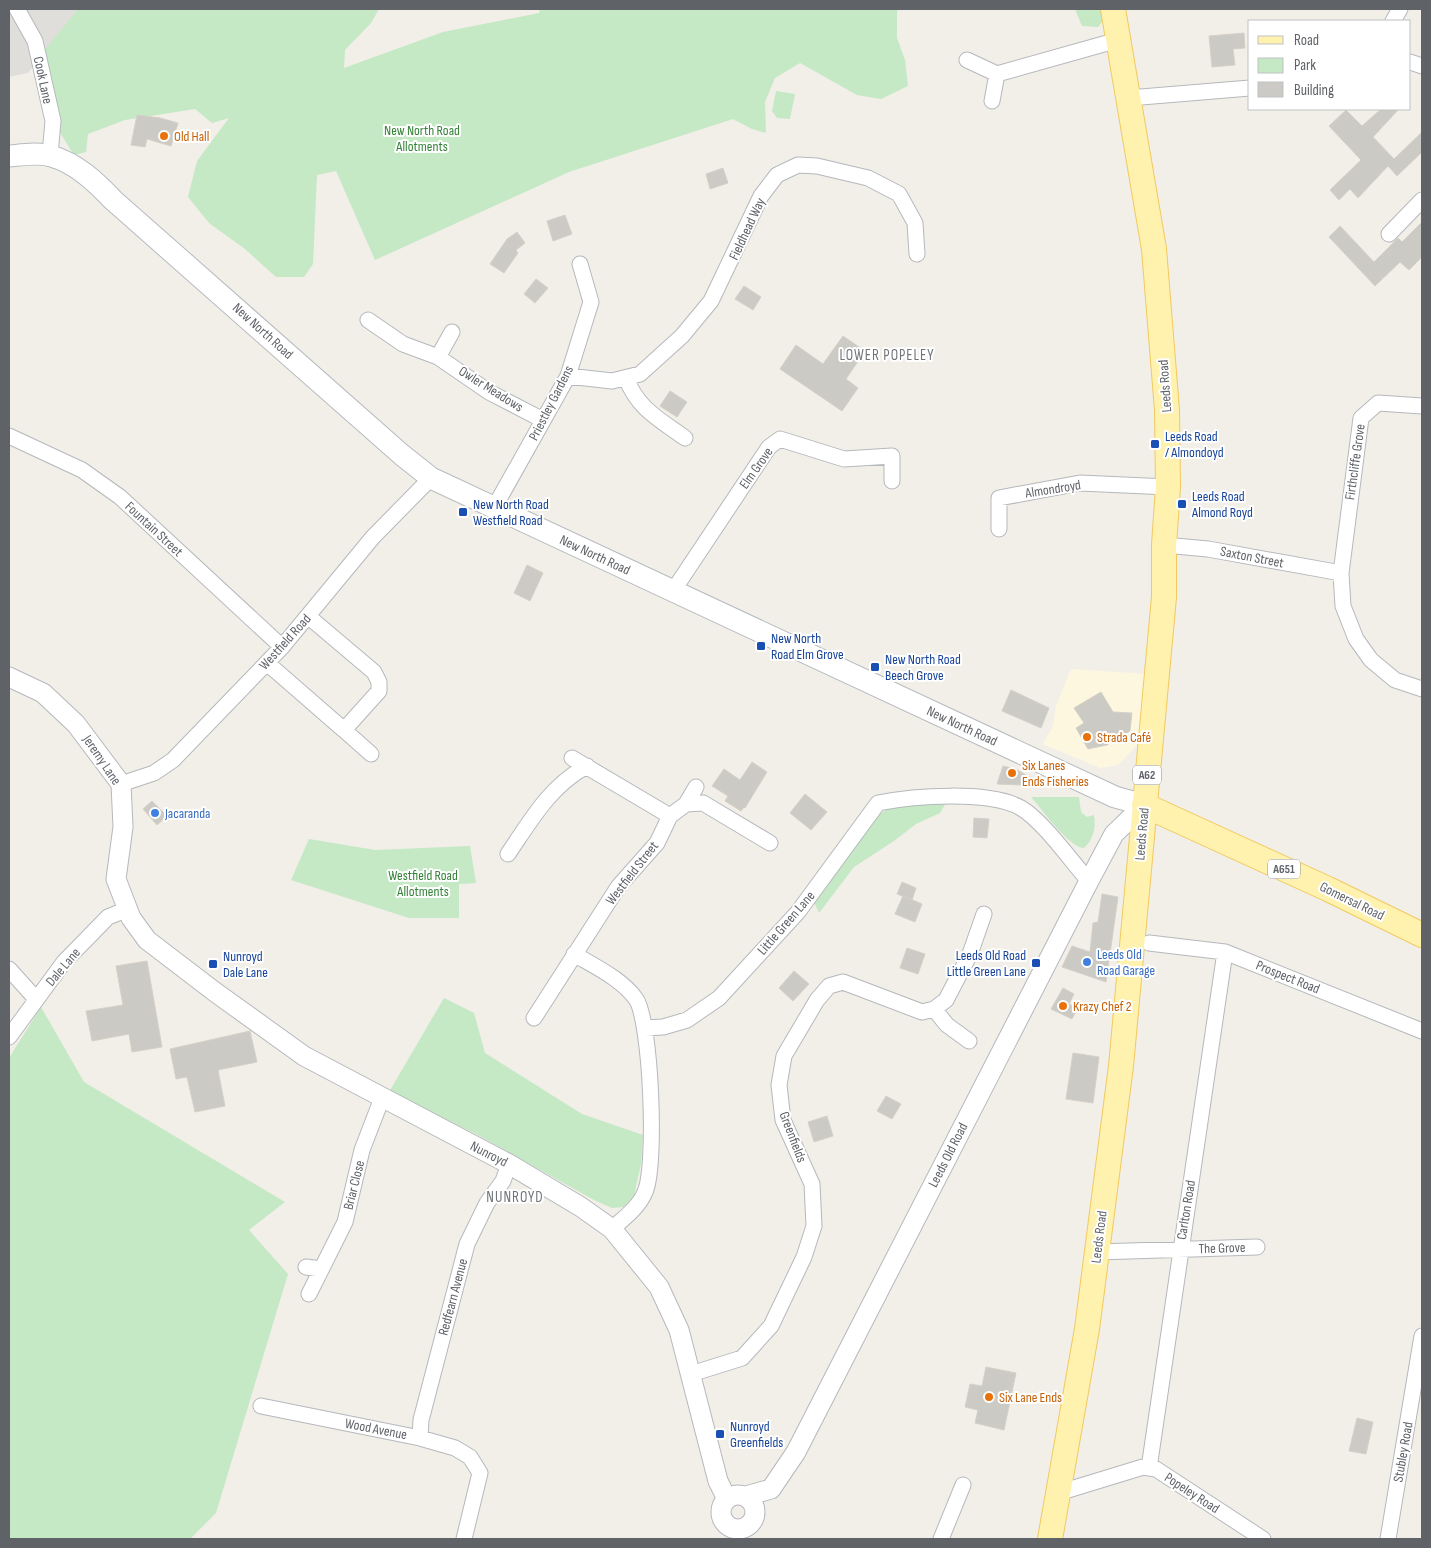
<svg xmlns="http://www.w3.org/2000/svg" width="1431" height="1548" font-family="'Sofia Sans Condensed',sans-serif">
<rect width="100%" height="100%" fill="#f1efe8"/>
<!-- commercial -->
<path fill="#fef7e0" d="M1071,669l76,5 -7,68 -22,23 -18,3 -57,-24 10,-18 3,-20z"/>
<!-- industrial -->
<path fill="#e0deda" d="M9,9h69l-50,64 -19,4z"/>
<!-- green -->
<path fill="#c5e8c5" d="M78,9h301l-8,14 -26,27 -1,18 99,-36 96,-19 1,-4h360l-3,2v27l8,22 3,26 -27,13 -24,-4 -57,-32 -25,15 -10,24 1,31 -14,-4 -19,-10 -164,53 -194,88 -39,-89 -19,4 -4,89 -9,13h-28l-31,-28 -36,-26 -21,-26 9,-36 32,-43 -17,5 -17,-14 -70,11 -37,14 -2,18 -12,3 -15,-24 -7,-53 -10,-25z
M1075,9h30l2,7 -9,11 -16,-1z
M776,91l19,3 -5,25 -13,-1 -5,-7z
M1031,797h48l2,15 6,5 7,-2c2,12 0,24 -10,33 -16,-1 -42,-39 -53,-51z
M946,803l-6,10 -24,11 -22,17 -40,26 -35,46 -5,-11 67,-89 13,-7z
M309,839l66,11 95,-4 6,37 -17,1v34h-50l-118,-38z
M444,998l30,15 11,40 97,61 61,21 -2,29 -7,31 -10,12 -12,1 -18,-8 -118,-66 -87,-42z
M41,1007l43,75 201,120 -36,28 39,44 -72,239 -26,26h-181v-481z"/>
<!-- building -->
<path fill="#cccac5" stroke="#d6d1c6" d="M1244,33l1,15 -12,1 2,16 -23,2 -3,-31z
M1381,109h18l-26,28 21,22 28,-27v20l-25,24 -9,-10 -30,32 -8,-9 -11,11 -9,-10 31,-30 -32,-34 17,-16 16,16z
M137,115l23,3 18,5 -7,23 -24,-7 -2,8 -14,-2z
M723,168l5,15 -18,6 -4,-15z
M565,215l7,19 -19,7 -6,-20z
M1422,222v35l-13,13 -9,-8 -25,24 -46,-49 11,-11 34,36 24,-24 4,4z
M517,232l8,11 -9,7 2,3 -14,20 -14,-9 17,-25z
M536,279l12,9 -13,15 -11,-9z
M744,286l17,11 -8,13 -18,-11z
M843,336l22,15 -19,28 12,9 -16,23 -62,-42 16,-24 27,19z
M670,391l17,11 -10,15 -17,-11z
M527,565l16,8 -13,28 -16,-8z
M1011,690l38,18 -8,20 -39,-17z
M1101,692l12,20 19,1 -2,18 -23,14 -19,4 -12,-21 8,-5 -10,-15z
M752,762l15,10 -22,36 -1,-1 -3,4 -16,-10 3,-5 -16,-10 12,-17 16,11z
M1003,766l13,3 28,17 -47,-2z
M805,794l22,18 -16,18 -21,-17z
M152,801l15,15 -10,9 -14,-16z
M974,818l15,1 -2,19 -14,-1z
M902,882l14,6 -4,12 -15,-6z
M1102,894l16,3 -12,85 -44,-15 10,-21 18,6 3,-29 5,-1z
M903,896l19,8 -7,18 -20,-8z
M907,948l18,6 -7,20 -18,-6z
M147,961l15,86 -30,5 -3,-18 -37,7 -6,-30 37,-6 -7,-39z
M794,971l15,13 -16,17 -14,-13z
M1063,988l11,6 -5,10 9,4 -6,11 -21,-10z
M250,1031l7,31 -39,8 7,36 -30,6 -8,-35 -11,2 -6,-30z
M1073,1053l26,4 -6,46 -27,-4z
M886,1096l15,8 -9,15 -15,-8z
M827,1116l6,20 -19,6 -6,-20z
M986,1367l30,6 -12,57 -29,-7 3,-13 -13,-3 5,-23 12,2z
M1357,1418l16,4 -7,32 -17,-3z"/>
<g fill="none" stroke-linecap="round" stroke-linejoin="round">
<!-- minor casing -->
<g stroke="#b5b8bc" stroke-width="17">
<path id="minor" d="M17,9l18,32 18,80 -3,34
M1393,21l7,-12
M967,60l30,14 121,-34
M1410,62l12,4
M1129,98l121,-10
M992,101l5,-27
M1389,234l33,-34
M368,320l35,24 35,13 51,35 54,28
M438,357l14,-25
M568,376l44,5 28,-7 42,-38 29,-35 50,-105 16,-21 21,-10 19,1 51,12 31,16 16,29 2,31
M626,378c12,31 33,41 59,60
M1422,406l-44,-3 -17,15 -20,155 2,33 13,33 15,21 24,20 27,9
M9,436l73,34 38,27 162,150
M494,508l74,-132 23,-74 -11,-38
M999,529v-31l81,-15 88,4
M1164,545l44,4 133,24
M673,591l96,-144 11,-8 64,20 48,-3v25
M267,663l77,67 35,-39v-9l-5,-10 -65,-55
M344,730l27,24
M572,758l98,58
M121,784l33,-11 19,-13 109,-113 91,-110 58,-59
M686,804l17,-1 67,40
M508,854c23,-34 42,-68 79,-88
M1149,943l76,9 197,79
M574,954c20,12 48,25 62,45 15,22 21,167 9,193 -6,15 -21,26 -33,37
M9,969l27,30
M934,1009l13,16 22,16
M534,1018l84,-131 39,-44 13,-27 16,-12 10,-17
M645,1028l18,-1 24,-7 32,-22 79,-86 80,-109c35,-7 111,-13 143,5 22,13 50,53 68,73
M9,1037l55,-75 44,-45 20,-8
M1097,1252l160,-5
M306,1267l15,2
M309,1294l36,-72 17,-72 20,-52
M691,1374l51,-16 29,-32 33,-69 10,-31 -2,-42 -29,-64 -4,-35 5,-29 33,-56 12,-14 14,-4 79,30 12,-3 12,-9 24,-46 14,-40
M261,1406l159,32 35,10 15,9 10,16 -16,66
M420,1438l1,-18 46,-176 20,-41 16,-22 6,-17
M1149,1468l76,-516
M1058,1493l85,-26 13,2 107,70
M941,1539l22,-54
M1388,1539l34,-203"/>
</g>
<!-- tertiary casing -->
<g stroke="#b5b8bc" stroke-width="21">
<path id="tertiary" d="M9,677l34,16 33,31 45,60 2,43 -7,52 15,39 16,22 68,52 89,64 205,108 72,43 31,22 47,58 20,43 39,151 9,18
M721 1512a17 17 0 1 1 34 0a17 17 0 1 1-34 0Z
M746,1496l25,-7 25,-37 293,-571 25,-47 30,-29"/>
</g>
<!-- secondary casing -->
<g stroke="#b6babf" stroke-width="23">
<path id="secondary" d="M9,156c12,-1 30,-4 42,0 25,7 45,26 62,44l289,255 29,23 684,319 29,8"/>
</g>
<!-- primary casing -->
<g stroke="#f2c960" stroke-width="26">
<path id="primary" d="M1144,805l184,84 94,46
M1050,1539l37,-210 34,-263 43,-469v-52l4,-58 -1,-77 -13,-161 -41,-240"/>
</g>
<!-- minor -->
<use href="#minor" stroke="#fff" stroke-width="15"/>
<!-- tertiary -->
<use href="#tertiary" stroke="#fff" stroke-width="19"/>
<!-- secondary -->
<use href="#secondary" stroke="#fff" stroke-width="21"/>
<!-- primary -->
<use href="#primary" stroke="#fff2af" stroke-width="24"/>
</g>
<!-- markers -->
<g fill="#e8710a" stroke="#fff" stroke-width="2">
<circle cx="164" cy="136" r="5"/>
<circle cx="1087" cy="737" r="5"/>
<circle cx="1012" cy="773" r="5"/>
<circle cx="1063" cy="1006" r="5"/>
<circle cx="989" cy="1397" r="5"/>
</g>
<g fill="#1a4fb4" stroke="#fff" stroke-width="2">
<rect x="1150" y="439" width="10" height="10" rx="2.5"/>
<rect x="1177" y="499" width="10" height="10" rx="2.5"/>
<rect x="458" y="507" width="10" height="10" rx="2.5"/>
<rect x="756" y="641" width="10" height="10" rx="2.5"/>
<rect x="870" y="662" width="10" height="10" rx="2.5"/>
<rect x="1031" y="958" width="10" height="10" rx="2.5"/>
<rect x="208" y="959" width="10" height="10" rx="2.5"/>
<rect x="715" y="1429" width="10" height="10" rx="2.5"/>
</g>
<g fill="#3f7fe0" stroke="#fff" stroke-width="2">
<circle cx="155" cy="813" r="5"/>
<circle cx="1087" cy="962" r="5"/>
</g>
<g text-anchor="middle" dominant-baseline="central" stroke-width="4" stroke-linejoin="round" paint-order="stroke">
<!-- shield labels -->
<g fill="#fff" stroke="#8f9295" stroke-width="1">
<rect x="1133" y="765.5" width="28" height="19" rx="4"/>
<rect x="1268" y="859.5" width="32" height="19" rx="4"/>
</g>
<g font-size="12" font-weight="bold" fill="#5f6368">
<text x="1147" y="775">A62</text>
<text x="1284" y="869">A651</text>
</g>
<!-- street labels -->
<g font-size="14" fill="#5f6368" stroke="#fff">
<text transform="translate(43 80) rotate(78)">Cook Lane</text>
<text transform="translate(747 229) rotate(-65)">Fieldhead Way</text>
<text transform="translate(263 331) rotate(42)">New North Road</text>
<text transform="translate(1165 386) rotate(-94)">Leeds Road</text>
<text transform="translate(491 389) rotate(32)">Owler Meadows</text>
<text transform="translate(551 403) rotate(-63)">Priestley Gardens</text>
<text transform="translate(1355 462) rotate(-82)">Firthcliffe Grove</text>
<text transform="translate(756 468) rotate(-55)">Elm Grove</text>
<text transform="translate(1053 489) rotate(-9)">Almondroyd</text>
<text transform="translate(154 529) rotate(43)">Fountain Street</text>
<text transform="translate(595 555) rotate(25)">New North Road</text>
<text transform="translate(1252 557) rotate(11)">Saxton Street</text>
<text transform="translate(285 642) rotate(-48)">Westfield Road</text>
<text transform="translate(962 726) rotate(25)">New North Road</text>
<text transform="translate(102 760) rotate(56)">Jeremy Lane</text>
<text transform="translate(1142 834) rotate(-85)">Leeds Road</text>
<text transform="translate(632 873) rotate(-52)">Westfield Street</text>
<text transform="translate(1352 901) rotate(26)">Gomersal Road</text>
<text transform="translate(786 923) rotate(-49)">Little Green Lane</text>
<text transform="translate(63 967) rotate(-50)">Dale Lane</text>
<text transform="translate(1288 977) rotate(22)">Prospect Road</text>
<text transform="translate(793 1137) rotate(69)">Greenfields</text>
<text transform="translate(489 1154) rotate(27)">Nunroyd</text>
<text transform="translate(948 1155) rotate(-63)">Leeds Old Road</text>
<text transform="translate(354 1185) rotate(-76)">Briar Close</text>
<text transform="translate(1186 1210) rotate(-81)">Carlton Road</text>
<text transform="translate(1099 1237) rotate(-83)">Leeds Road</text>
<text transform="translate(1222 1248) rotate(-2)">The Grove</text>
<text transform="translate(453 1297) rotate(-75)">Redfearn Avenue</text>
<text transform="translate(376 1429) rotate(11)">Wood Avenue</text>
<text transform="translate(1403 1452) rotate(-80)">Stubley Road</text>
<text transform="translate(1192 1493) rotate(33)">Popeley Road</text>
</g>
<!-- park labels -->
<g font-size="14" fill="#348238" stroke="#fff">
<text x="422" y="130">New North Road<tspan x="422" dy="16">Allotments</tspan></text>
<text x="423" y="875">Westfield Road<tspan x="423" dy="16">Allotments</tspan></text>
</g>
<!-- food labels -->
<g font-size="14" fill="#c56008" stroke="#fff" text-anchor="start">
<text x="174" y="136">Old Hall</text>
<text x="1097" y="737">Strada Café</text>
<text x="1022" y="765">Six Lanes<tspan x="1022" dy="16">Ends Fisheries</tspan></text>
<text x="1073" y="1006">Krazy Chef 2</text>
<text x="999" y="1397">Six Lane Ends</text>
</g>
<!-- transit labels -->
<g font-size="14" fill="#164399" stroke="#fff" text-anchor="start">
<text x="1165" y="436">Leeds Road<tspan x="1165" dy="16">/ Almondoyd</tspan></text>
<text x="1192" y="496">Leeds Road<tspan x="1192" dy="16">Almond Royd</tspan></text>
<text x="473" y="504">New North Road<tspan x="473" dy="16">Westfield Road</tspan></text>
<text x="771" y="638">New North<tspan x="771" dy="16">Road Elm Grove</tspan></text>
<text x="885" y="659">New North Road<tspan x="885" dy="16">Beech Grove</tspan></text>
<text x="1026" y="955" text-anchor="end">Leeds Old Road<tspan x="1026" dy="16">Little Green Lane</tspan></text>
<text x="223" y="956">Nunroyd<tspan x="223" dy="16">Dale Lane</tspan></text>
<text x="730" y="1426">Nunroyd<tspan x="730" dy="16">Greenfields</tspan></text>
</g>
<!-- shop labels -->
<g font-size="14" fill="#366cbe" stroke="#fff" text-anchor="start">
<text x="165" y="813">Jacaranda</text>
<text x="1097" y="954">Leeds Old<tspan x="1097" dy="16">Road Garage</tspan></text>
</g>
<!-- neighbourhood labels -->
<g font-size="15" letter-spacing="1" fill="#70757a" stroke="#fff">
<text x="887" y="355">LOWER POPELEY</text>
<text x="515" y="1197">NUNROYD</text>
</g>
</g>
<!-- border -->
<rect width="1431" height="1548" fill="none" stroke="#5f6368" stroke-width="20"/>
<!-- legend -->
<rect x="1248" y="20" width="162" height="90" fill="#ffffff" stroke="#bfc1c3"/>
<rect x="1258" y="36" width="25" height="8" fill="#fff2af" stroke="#bfc1c3"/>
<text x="1294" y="45" font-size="15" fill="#5f6368">Road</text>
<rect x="1258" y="58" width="25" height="15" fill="#c5e8c5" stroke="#bfc1c3"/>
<text x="1294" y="70" font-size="15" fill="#5f6368">Park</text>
<rect x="1258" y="82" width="25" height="15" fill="#cccac5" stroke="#bfc1c3"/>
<text x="1294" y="95" font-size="15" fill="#5f6368">Building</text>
</svg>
